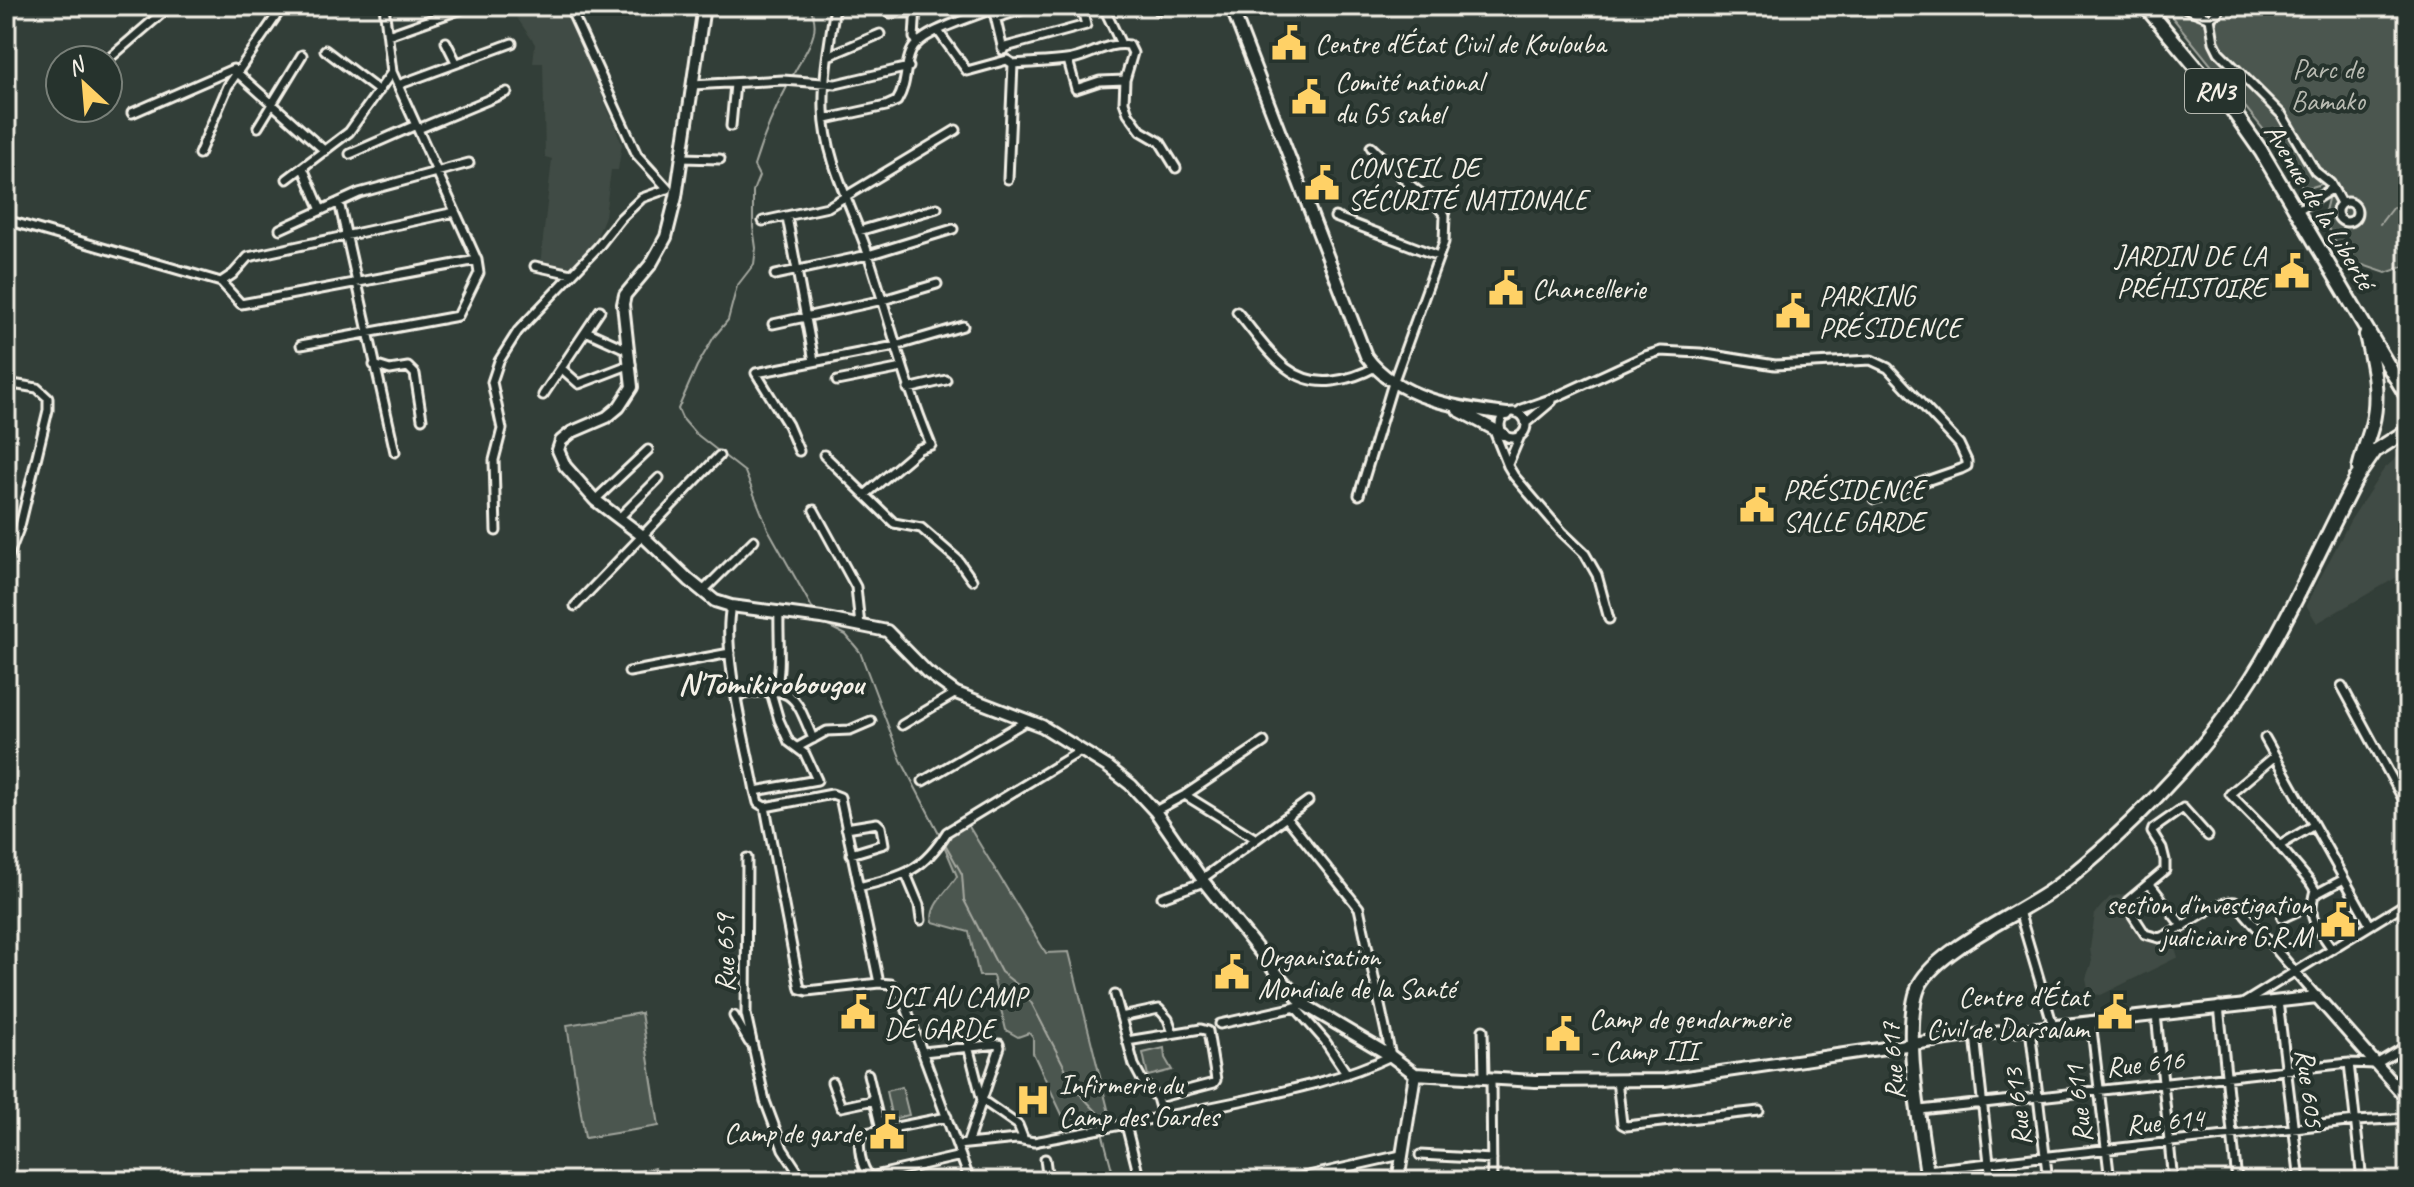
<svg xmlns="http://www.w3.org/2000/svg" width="2414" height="1187" font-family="Caveat,sans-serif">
<rect width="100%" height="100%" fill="#323e38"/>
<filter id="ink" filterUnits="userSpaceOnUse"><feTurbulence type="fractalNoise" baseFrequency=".0125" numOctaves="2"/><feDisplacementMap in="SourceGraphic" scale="16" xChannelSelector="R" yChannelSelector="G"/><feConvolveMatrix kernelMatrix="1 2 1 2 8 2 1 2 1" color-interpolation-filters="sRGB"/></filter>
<g filter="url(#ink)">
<!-- built -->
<path fill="#404b44" d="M509,6h50l10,9 53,129 -4,26h-7l-6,46 -11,28 -23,26 -31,-5 12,-106 -7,-2 -2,-94h-10l2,-19z
M2408,447v124l-91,52 -11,-18 44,-84 34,-52z
M2124,894l3,19 23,28 22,-1 6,17 -77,38 -12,-1 -3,-16 6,-17 -2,-12 5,-36 15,-16z"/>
<!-- green -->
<path fill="#4c564f" stroke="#a0a49c" stroke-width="2" d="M2163,6h245v259l-22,8 -23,-8 -12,4 -28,-50 7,-28 -5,-8 -13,4 -10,-1 -34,-51z
M965,820l81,133 23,-1 40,161 -42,12 -34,-72v-15l-4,-5 -11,4 -12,-7 -13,-54h-14l-10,-44 -36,-10c-5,-16 16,-32 24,-46l-14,-33 4,-12z
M641,1013l18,113 -74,12 -18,-113z
M1164,1048l1,10 7,12 -24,6 -5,-23z
M902,1087l7,28 -17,4 -6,-28z
M655,1168l2,13h-45l-1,-4z"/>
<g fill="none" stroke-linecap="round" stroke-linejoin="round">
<!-- stream -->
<path stroke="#a6a9a1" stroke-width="2" d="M792,77c11,-24 33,-44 17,-71
M789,83c-15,27 -26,54 -35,83l5,10 -6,15v36l3,21 -2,16 -17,22 -9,34 -14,17 -17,29 -19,43 4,9 13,15 50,39 23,57 47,84
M2380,224l13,-17 15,9
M820,622l26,13 14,17 41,108 40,77
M944,842l18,32 2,26 37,72 18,14 13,18 45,87 20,21 4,14
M1102,1132l13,49"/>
<!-- street casing -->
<g stroke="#f4f1e8" stroke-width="13">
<path id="street" d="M569,6l68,149 31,34
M835,6c-5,34 -12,69 -11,103 1,49 26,94 42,139 22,66 38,133 65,197l-12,4 -54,46
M916,6l-2,32 3,3
M1103,6l18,38
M2181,6l29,12
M1158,10l1,-4
M890,13h26
M995,16l8,34
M996,18l32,-10 37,-2
M2210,18l4,24 5,10 63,63 33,56 15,12 11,20
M2210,18l8,-6 1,-6
M938,31l29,40 40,-11 6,4c17,-1 35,-2 53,-4 22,-2 41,-19 63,-15l4,8 -8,27 -1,22 4,11 13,18 19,11 16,26
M388,35l82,-29
M446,42l10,20
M1002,48l84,-23 -5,-19
M325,50l54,41
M112,56l58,-50
M828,56l52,-22
M1068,60l8,29 24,-8 25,-1
M398,85l114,-42
M692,85l91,-5 53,4 73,-17
M132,113l101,-44 92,82
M826,119l60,-13 11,-5c11,-18 7,-34 14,-49 8,-21 62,-34 83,-44
M731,126l4,-42
M258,127l44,-72
M418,129l89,-37
M199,154l29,-68 55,-80
M350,154l66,-29
M682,158l38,1
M303,168l18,42
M287,179l62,-47 43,-60
M1008,179l5,-115
M2337 212a10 10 0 1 1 20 0a10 10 0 1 1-20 0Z
M339,202l56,250
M2298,210l35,-22
M787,217l27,144
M1335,217l103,39
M6,220l215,62 12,-8 15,-17 207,-45
M763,221l65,-14 128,-77
M280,229l79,-36 110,-30
M859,231l78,-23
M535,266l37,8
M775,275l93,-20 85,-26
M221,282l20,22 236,-44
M1237,312c27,31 49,75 96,69 15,-2 28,-6 42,-14
M773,324l110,-24 54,-16
M586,331l42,19
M301,345l157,-29 21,-43 -2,-13 -85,-188 -8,-66
M374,365l16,5 18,-3 7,7 7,45
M561,368l18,16 52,-20
M837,381l65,-13
M6,383l31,5 11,10v12l-28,116 -14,36
M908,389l38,-9
M543,395l57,-85
M1500 425a13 13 0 1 1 26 0a13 13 0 1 1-26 0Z
M1517,413l5,-4 34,-12 89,-41 16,-5 39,2 75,12 96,-5 17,8 71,76 8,17v5l-6,3 -87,30
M1526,423l26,-22
M1494,431l14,35 6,10 48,56 23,22 12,21 12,44
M799,451l-11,-26 -32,-52 139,-27 68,-20
M824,455l70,68 27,5 37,32 14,20
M1508,464l12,-28
M1359,495l34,-112 51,-141 1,-27 -8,-9 -28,-22 -38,-37
M595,500l53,-50
M814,510l42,77 4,39
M619,518l40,-40
M496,531l-2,-71 8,-31 -10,-47 7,-21 19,-30 80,-84 23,-29 21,-20 25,-9
M702,592l52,-52
M575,606l144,-150
M731,606c-10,47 15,136 24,185l3,12 7,4 35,182 7,2 72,-8
M629,672l101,-19
M2342,686l66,122
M776,691c6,-26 2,-53 3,-80
M737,695c55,-9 56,-5 76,44
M902,725l54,-32
M2265,738l105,187
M798,747l29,-16 23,-1 21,-9
M2275,756l-45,38 42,43 38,45 5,8c-8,30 0,33 17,59
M923,781l105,-61
M755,791l62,-11 -12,-26 -16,-12 -10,-22 -9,-31
M1185,795l71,44
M765,807l67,-13 8,3 39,186 12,1 10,10 69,187
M1155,811l30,-16 79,-53
M846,828l31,-5 4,4 3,17 -33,10
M2208,836l-25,-28 -30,21 -1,3 10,16 3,12v10l-37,31 -1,5 18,28 14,4c21,-7 58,-39 76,-36l82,95
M2279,846l35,-21
M747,858l-1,156 19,87 18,48 21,32
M906,874l13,31 2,15
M1202,879l106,-78
M2149,883l34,44
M858,887c44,-11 64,-14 89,-55l135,-82
M2314,895l30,-16
M1162,897l42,-15
M2019,911l34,115
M2282,918l28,-13
M1115,995l19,70 9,17 14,16 6,20
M2278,1001l22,180
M2244,1003l164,-101
M2219,1006l18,175
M1295,1007l30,34 22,33
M2156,1014l17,167
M734,1016l15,26
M1121,1017l38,-8 9,10 5,14
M2091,1021l19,160
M1220,1024l85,-19
M2030,1028l18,153
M1483,1030l1,48
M1975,1035l16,146
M1127,1041l74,-12 7,2 8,49 -2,3 -57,15
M968,1046l14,54 36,25 6,15
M923,1052l76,-8 1,3 -33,97
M2349,1063l13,118
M868,1074l13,55
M1491,1079l1,102
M1617,1080l5,44 4,2 133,-15
M832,1082l9,25 33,-7
M1920,1110l429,-47 27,1 32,-19
M947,1117l-86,17c-4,12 0,34 9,43l91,-21
M1126,1125l14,56
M957,1145l60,-6 17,3c71,-14 141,-27 211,-42 50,-11 100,-22 146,-44l-32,-148 -73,-91
M1420,1155l72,4
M1045,1159l3,22
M1927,1170l429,-49 52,-3
M1286,1181l115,-26"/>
</g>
<!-- secondary casing -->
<g stroke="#f4f1e8" stroke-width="16">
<path id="secondary" d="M704,6l-28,191 -10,40 -15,27 -26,31 -2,9 9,83 -13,20 -12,10 -35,15 -11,9 -3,9 7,16 30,34 49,37 45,43 26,21 16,5 91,12 65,13 40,41 29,21 86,33 66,41 23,18 24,26 49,71 79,99 22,24 86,51 24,18 120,7 130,-1 310,-45 342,-38 91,103
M1231,6l135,350c31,43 92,52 141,58
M1458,410l45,24
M1398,1181l17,-107"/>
</g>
<!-- primary casing -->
<g stroke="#f4f1e8" stroke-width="17">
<path id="primary" d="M2397,381l11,18"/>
</g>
<!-- highway casing -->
<g stroke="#f4f1e8" stroke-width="18">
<path id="highway" d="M2145,6l88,105 28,40 134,226 13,12
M2359,469c3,-15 9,-29 13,-44 8,-30 1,-60 -6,-90
M1928,1181c-6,-47 -28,-158 -8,-197 19,-35 98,-70 132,-94 20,-14 38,-30 56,-46 63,-58 123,-125 164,-200 31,-55 56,-112 85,-167l18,-26 33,-21"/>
</g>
<!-- street -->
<use href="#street" stroke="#26332d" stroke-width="7"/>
<!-- secondary -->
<use href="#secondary" stroke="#26332d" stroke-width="10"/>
<!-- primary -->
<use href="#primary" stroke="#26332d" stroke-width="11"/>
<!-- highway -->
<use href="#highway" stroke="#26332d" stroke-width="12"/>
</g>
</g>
<!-- icons -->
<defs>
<g id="civic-bare" transform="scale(2.76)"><path d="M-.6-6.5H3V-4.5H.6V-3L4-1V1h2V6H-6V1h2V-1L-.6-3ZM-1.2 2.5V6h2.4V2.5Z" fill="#ffd166" stroke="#26332d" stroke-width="2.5" paint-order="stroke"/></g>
<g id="hospital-bare" transform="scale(2.76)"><path d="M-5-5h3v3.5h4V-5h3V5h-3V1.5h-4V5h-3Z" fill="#ffd166" stroke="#26332d" stroke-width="2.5" paint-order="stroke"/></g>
</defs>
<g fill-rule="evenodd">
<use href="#civic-bare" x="1289" y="43"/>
<use href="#civic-bare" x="1309" y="97"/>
<use href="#civic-bare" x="1322" y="183"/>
<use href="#civic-bare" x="2292" y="271"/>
<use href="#civic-bare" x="1506" y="288"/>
<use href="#civic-bare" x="1793" y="311"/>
<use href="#civic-bare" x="1757" y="505"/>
<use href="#civic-bare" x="2338" y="920"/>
<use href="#civic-bare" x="1232" y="972"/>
<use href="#civic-bare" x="858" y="1012"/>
<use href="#civic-bare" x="2115" y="1012"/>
<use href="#civic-bare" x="1563" y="1034"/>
<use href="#hospital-bare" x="1033" y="1100"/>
<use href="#civic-bare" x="887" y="1132"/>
</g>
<g text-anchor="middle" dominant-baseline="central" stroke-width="8" stroke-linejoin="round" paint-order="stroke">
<!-- shield labels -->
<rect fill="#26332d" stroke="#b6b8b0" stroke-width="2" x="2185" y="69" width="60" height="44" rx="6"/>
<g font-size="26" font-weight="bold" fill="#f4f1e8">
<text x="2215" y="91">RN3</text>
</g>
<!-- poi labels -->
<g font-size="28" fill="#f4f1e8" stroke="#26332d" text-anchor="start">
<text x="1315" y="43">Centre d'État Civil de Koulouba</text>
<text x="1335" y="81">Comité national<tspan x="1335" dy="32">du G5 sahel</tspan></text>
<text x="1348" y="167">CONSEIL DE<tspan x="1348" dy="32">SÉCURITÉ NATIONALE</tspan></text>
<text x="2266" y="255" text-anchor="end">JARDIN DE LA<tspan x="2266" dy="32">PRÉHISTOIRE</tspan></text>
<text x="1532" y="288">Chancellerie</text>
<text x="1819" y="295">PARKING<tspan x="1819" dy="32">PRÉSIDENCE</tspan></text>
<text x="1783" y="489">PRÉSIDENCE<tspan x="1783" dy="32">SALLE GARDE</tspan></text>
<text x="2312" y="904" text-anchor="end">section d'investigation<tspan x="2312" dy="32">judiciaire G.R.M</tspan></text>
<text x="1258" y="956">Organisation<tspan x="1258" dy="32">Mondiale de la Santé</tspan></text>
<text x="884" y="996">DCI AU CAMP<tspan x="884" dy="32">DE GARDE</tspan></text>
<text x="2089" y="996" text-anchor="end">Centre d'État<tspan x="2089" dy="32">Civil de Darsalam</tspan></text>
<text x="1589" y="1018">Camp de gendarmerie<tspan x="1589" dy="32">- Camp III</tspan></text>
<text x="1059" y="1084">Infirmerie du<tspan x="1059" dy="32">Camp des Gardes</tspan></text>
<text x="861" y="1132" text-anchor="end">Camp de garde</text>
</g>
<!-- park labels -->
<g font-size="28" fill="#b9bbb2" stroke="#26332d">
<text x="2328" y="68">Parc de<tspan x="2328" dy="32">Bamako</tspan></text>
</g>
<!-- street labels -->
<g font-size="28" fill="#f4f1e8" stroke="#26332d">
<text transform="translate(2320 206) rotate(59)">Avenue de la Liberté</text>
<text transform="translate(724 953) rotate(-90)">Rue 659</text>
<text transform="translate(1892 1061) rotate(-94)">Rue 617</text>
<text transform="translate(2145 1063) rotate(-6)">Rue 616</text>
<text transform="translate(2310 1088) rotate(83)">Rue 605</text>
<text transform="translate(2078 1104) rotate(-97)">Rue 611</text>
<text transform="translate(2017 1107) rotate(-97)">Rue 613</text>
<text transform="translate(2165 1121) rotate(-6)">Rue 614</text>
</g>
<!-- quarter labels -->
<g font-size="32" font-weight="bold" fill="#f4f1e8" stroke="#26332d">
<text x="771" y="683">N'Tomikirobougou</text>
</g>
</g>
<!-- margin -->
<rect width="2414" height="1187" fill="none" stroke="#26332d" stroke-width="32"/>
<rect x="16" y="16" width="2382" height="1155" fill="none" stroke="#f4f1e8" stroke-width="3" filter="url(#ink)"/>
<!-- north arrow -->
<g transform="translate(84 84) rotate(334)"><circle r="38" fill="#26332d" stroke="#787f78" stroke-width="2"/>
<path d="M0-6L14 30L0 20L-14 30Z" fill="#ffd166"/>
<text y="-12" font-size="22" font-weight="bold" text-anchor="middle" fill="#f4f1e8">N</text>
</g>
</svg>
